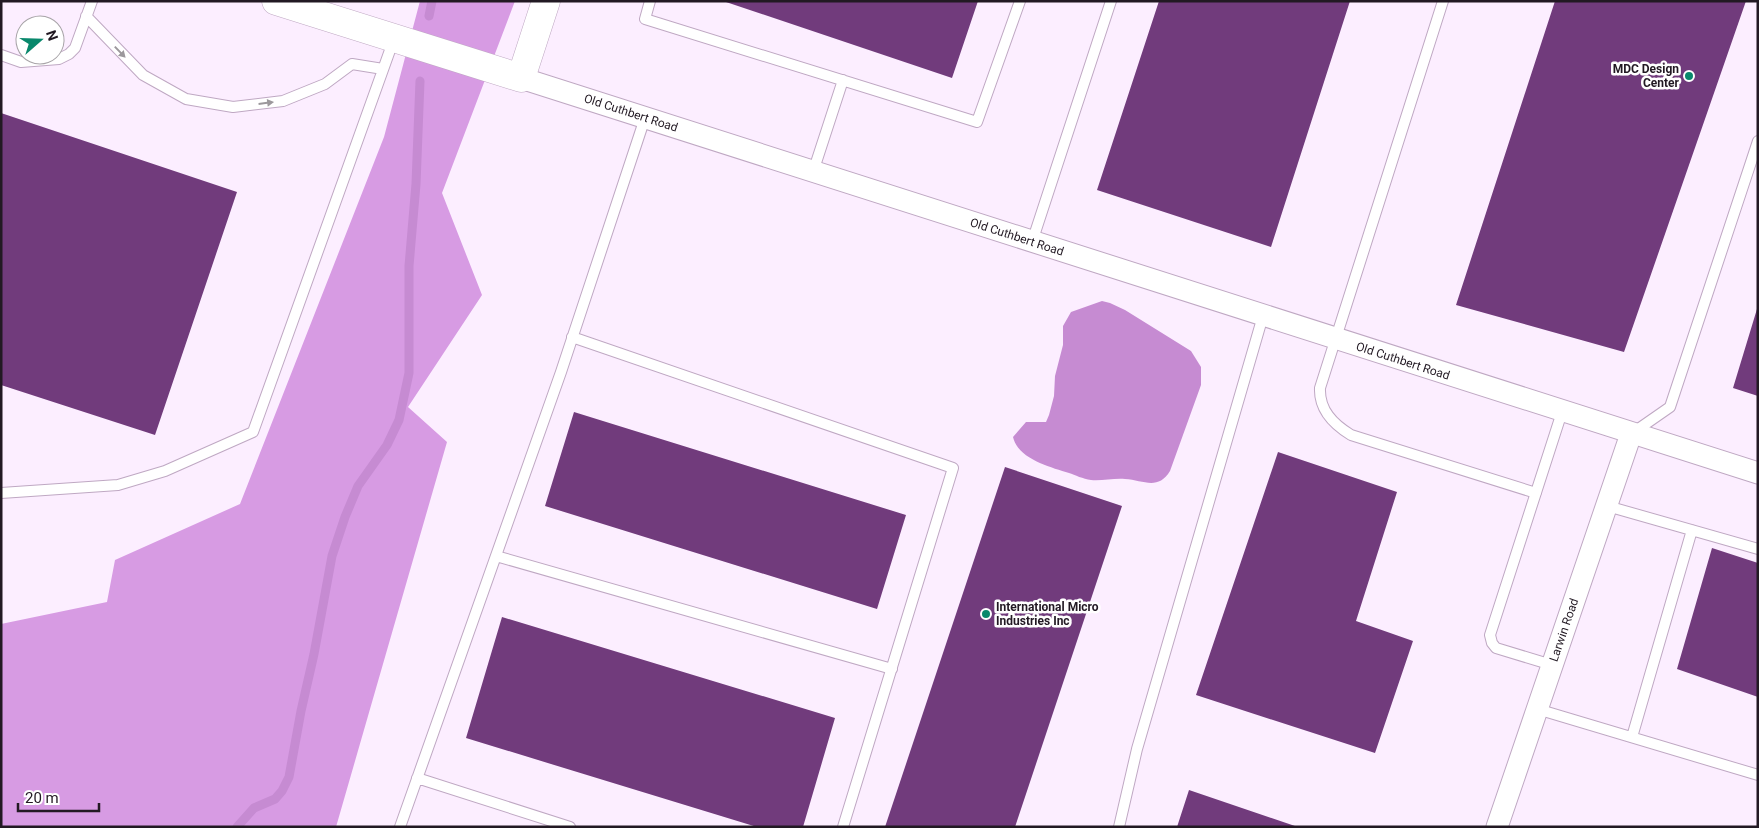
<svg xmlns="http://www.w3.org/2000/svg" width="1759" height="828" font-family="Roboto,sans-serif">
<rect width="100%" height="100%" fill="#fceeff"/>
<!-- forest -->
<path fill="#d79be3" d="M420,1h95l-73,192 40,102 -74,112 39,35 -111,385h-335v-203l106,-22 8,-42 125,-56 144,-367z"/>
<!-- water -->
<path fill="#c68bd2" d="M1102,301l8,2 15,7 66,41 10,16v18l-31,86c-12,20 -27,9 -45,8 -11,-1 -23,2 -34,1 -8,-1 -16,-5 -22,-7 -19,-6 -51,-14 -56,-36l13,-15h20l3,-7 5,-19 1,-20 8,-31v-19l8,-14z"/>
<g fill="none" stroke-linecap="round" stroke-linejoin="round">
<!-- stream -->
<path stroke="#c68bd2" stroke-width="9" d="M429,16l3,-15
M237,827l17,-19 21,-9 7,-8 7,-14 12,-66 13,-57 18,-98 13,-39 13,-31 29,-41 12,-25 10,-47v-107l7,-82 4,-103"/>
</g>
<!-- building -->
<path fill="#713b7c" d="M723,1h255l-26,77z
M1159,1h191l-79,246 -174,-57z
M1555,1h191l-122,351 -168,-47z
M1,113l236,79 -82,243 -154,-50z
M1757,309h1v87l-25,-8z
M574,412l332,103 -29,94 -332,-103z
M1278,452l119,40 -41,129 57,20 -38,112 -179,-58z
M1005,467l117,39 -107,321h-130z
M1712,548l46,15v134l-81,-28z
M502,617l333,101 -32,109h-46l-291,-89z
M1189,790l106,36v1h-118z"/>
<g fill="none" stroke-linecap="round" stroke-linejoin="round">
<!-- lane casing -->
<g stroke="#bfa8c3" stroke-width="12">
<path id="lane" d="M650,1l-5,18 332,103 43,-121
M1443,1l-123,387c-1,22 13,36 31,47l185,58
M86,16l57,59 43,24 47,8 50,-6 42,-17 27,-20 31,5
M1,55l20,7 38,-3 10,-5 6,-6 17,-47
M813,172l30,-92
M1032,242l79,-241
M572,337l381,131 -110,359
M1634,432l36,-25 88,-266
M1,493l117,-8 47,-14 88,-39 141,-393
M1607,506l151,43
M496,556l396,113
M1552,665l-56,-17 -4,-5 -2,-8 72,-223
M1537,709l221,66
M1632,737l60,-207
M417,778l153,49
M400,827l161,-455 84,-254
M1119,827l18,-78 126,-433"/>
</g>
<!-- street casing -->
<g stroke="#bfa8c3" stroke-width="23">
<path id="street" d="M521,78l1237,395
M1497,827l134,-393"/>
</g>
<!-- secondary casing -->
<g stroke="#bfa8c3" stroke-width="29">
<path id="secondary" d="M276,1l245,77 25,-77"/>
</g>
<!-- lane -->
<use href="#lane" stroke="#fff" stroke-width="10"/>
<!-- street -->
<use href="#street" stroke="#fff" stroke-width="21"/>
<!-- secondary -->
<use href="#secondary" stroke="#fff" stroke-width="28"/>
</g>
<!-- one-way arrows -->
<defs><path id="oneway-solid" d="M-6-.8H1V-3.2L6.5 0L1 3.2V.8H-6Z" transform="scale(1.25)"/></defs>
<g fill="#9c989c">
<use href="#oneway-solid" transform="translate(120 52) rotate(46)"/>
<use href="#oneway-solid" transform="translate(266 103) rotate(-7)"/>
</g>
<!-- markers -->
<g fill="#09886c" stroke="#fff" stroke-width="2">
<circle cx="1689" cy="76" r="5"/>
<circle cx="986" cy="614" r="5"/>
</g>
<g text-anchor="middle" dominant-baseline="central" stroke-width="5" stroke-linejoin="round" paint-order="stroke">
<!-- poi labels -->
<g font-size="12" font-weight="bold" fill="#221923" stroke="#fff" text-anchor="end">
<text x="1679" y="69">MDC Design<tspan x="1679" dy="14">Center</tspan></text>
<text x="996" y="607" text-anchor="start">International Micro<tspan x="996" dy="14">Industries Inc</tspan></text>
</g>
<!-- street labels -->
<g font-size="12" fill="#221923" stroke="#fff">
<text transform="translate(631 113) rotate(18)">Old Cuthbert Road</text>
<text transform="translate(1017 237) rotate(18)">Old Cuthbert Road</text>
<text transform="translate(1403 361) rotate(18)">Old Cuthbert Road</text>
<text transform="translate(1564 630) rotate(-71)">Larwin Road</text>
</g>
</g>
<!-- border -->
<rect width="1759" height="828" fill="none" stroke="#221923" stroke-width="5"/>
<!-- north arrow -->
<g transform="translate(40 40) rotate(70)"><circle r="24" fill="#ffffff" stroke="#a7a3a7"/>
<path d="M0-4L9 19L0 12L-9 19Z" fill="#09886c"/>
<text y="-8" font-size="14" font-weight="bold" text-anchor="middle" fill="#221923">N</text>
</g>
<!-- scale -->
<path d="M18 803v8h81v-8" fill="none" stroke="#221923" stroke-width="2.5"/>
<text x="25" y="803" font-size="15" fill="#221923" stroke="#ffffff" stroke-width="4" paint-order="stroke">20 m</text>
</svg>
